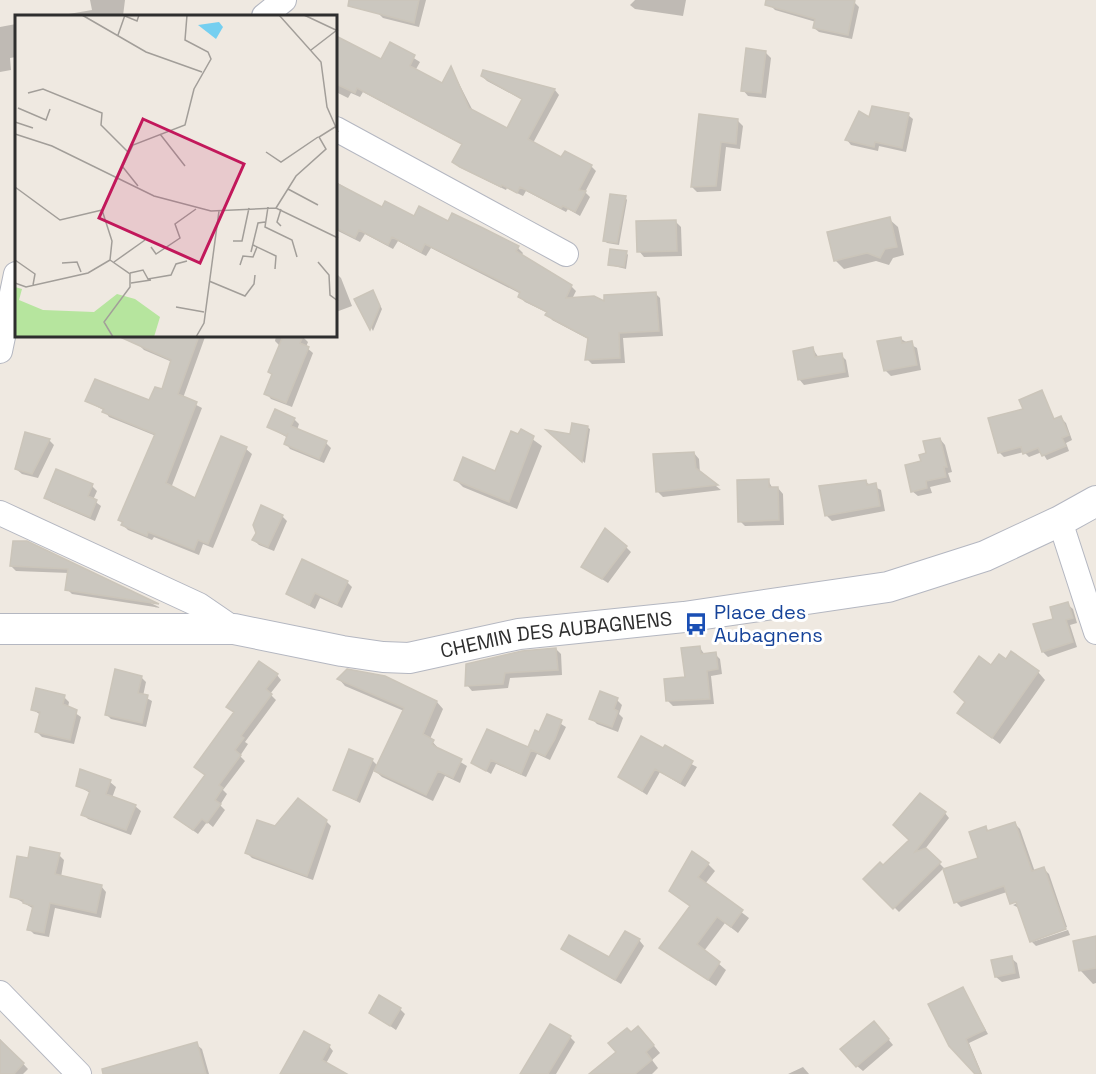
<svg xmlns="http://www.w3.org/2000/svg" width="1096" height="1074" font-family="'Space Grotesk',sans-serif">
<rect width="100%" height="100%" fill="#efe9e1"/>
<!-- shadow -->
<path fill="#0003" d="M90,0h35l-2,16h-66l35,-6z
M380,0h46l-7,27 -36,-9 -5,-5z
M635,0h51l-3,16 -48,-7 -5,-4z
M773,0l81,2 5,5 -7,32 -33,-7 -5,-4 2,-6 -41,-12 -4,-4z
M16,24v33l-6,1 1,12 -11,2v-45z
M391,44l29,18 -5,9 27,14 9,-17 22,43 35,19 15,-30 -36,-19 -5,-5 2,-4 71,18 4,5 -26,48 29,16 29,7 5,5 -11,21 5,5 -10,19 -12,-7 -2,3 -40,-21 -3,5 -16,-8 -1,2 -47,-23 -5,-5 9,-17 -100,-53 -3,5 -9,-4 -3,5 -12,-6v-36l64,34z
M765,52l6,6 -5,40 -18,-2 -5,-6z
M908,115l5,4 -7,33 -27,-6 -1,5 -27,-6 -4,-5z
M700,116l38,5 5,5 -3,23 -14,-2 -5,44 -24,1 -5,-5z
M336,182l46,27 66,14 5,-8 65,33 5,5 -2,3 50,30 5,5 -4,8 33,4 50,-10 5,5 3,38 -40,2 2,25 -33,1 -5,-5 3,-19 -38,-20 -4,-7 -23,-11 -5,-5 1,-3 -90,-46 -5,8 -28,-15 -5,8 -28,-15 -5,8 -22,-11 -2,-3z
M625,197l2,3 -8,45 -12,-2 -2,-2z
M889,219l9,8 6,28 -11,3 -4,7 -13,-4 -32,8 -9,-9z
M676,222l5,5 1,29 -38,1 -5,-6z
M626,252l2,3 -2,14 -16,-4z
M336,273l5,5 11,28 -16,6z
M373,292l9,17 -9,22 -17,-31z
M143,336l62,1 -22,61 19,10 -31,80 24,12 27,-62 24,11 6,5 -39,94 -10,-4 -4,11 -45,-18 -2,3 -24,-10 -5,-5 -3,-5 36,-84 -47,-19 -4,-6 -18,-10 63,1 13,-11 9,-29 -28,-12 -5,-5z
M276,336l27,1 5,5 -2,5 7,6 -21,54 -21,-8 -5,-6 14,-47 -5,-5z
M901,339l16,9 4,22 -30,6 -6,-6z
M813,349l6,9 22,-3 5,5 3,17 -45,8 -5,-6z
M1042,392l14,34 5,-8 5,5 6,17 -6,3 3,8 -22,9 -5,-8 -13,5 -5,-5 -20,5 -5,-5 26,-42z
M294,419l5,5 -2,6 29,13 5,5 -7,15 -34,-14 -4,-5 2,-6 -19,-11z
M587,427l3,2 -5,34 -35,-30 21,3z
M521,431l21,15 -25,63 -54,-22 -8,-8 41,-6z
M940,439l5,6 7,27 -4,1 3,9 -21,5 2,6 -14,3 -6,-5 10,-29z
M49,440l5,5 -16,33 -16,-4 -6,-5z
M694,453l5,6 1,14 21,17 -58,7 -5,-5z
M768,480l5,9 5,-1 5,6 1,31 -39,1 -5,-5z
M865,482l16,8 4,21 -53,10 -5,-5 -6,-29z
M92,486l5,5 -4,9 8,6 -6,15 -44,-19 -5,-5z
M282,516l5,5 -13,30 -15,-6 -5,-5z
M14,542l13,1 134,65 -89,-14 -5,-5 2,-16 -53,-2 -5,-5z
M626,547l5,5 -23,31 -25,-16z
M347,582l5,5 -10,21 -22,-10 -5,11 -27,-15z
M1067,604l6,5 4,14 -7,2 7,22 -29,10 -5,-5 12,-32z
M700,648l5,7 10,-1 5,5 2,15 -11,2 3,28 -41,2 -5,-5 18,-23z
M556,649l5,5 1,21 -52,3 -2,10 -36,3 -5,-6z
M1006,661l32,11 7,8 -45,64 -41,-31 33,-46z
M277,675l4,5 -11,14 6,6 -31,42 3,2 -8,12 5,5 -22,29 4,4 -7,11 5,5 -12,17 -6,-5 -9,12 -17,-12 54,-109 -7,-6z
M377,675l60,27 6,7 -13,30 9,10 28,17 -7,17 -15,-7 -12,25 -51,-24 -8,-7 -14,33 -25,-13 37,-30 6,6 26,-55 -59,-25 -6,-7z
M141,677l5,5 -3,14 9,5 -6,26 -35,-8 -5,-5z
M64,697l5,5 -1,6 13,9 -7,27 -32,-7 -5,-5 4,-17 -8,-5z
M617,700l5,5 -3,9 4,4 -5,14 -21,-8 -6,-6z
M548,716l18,11 -16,33 -13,-6 -11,23 -30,-13 -5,10 -18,-11 56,-14 11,-15z
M642,738l55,29 -12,20 -25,-15 -13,23 -27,-18z
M110,782l6,5 -4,11 23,8 6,5 -10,24 -43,-16 -5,-5 7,-21 -13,-8z
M945,813l4,5 -24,31 19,19 -45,44 -33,-33z
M326,821l5,5 -18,54 -61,-22 -5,-5 28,-25z
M1015,824l5,5 15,43 9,-3 5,5 18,53 -35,15 -13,-34 -6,-3 10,-4 -11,1v2l-5,-12 -46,15 -5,-5 24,-43 5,-32 5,5z
M59,855l5,5 -3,17 40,9 5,6 -5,26 -46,-10 -6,29 -15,-3 -5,-5 5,-20 -22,-13z
M708,864l7,7 -10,13 44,34 -11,15 -13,-10 -21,28 22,19 -10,16 -55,-39 30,-40 -20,-16z
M1068,930l2,5 -34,11 -4,-4z
M1096,938v45l-3,1 -12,-13z
M639,940l5,6 -23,38 -58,-35 46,10z
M1011,958l6,5 3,15 -18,4 -6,-5z
M962,988l26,46 -19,9 13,31h-5l-27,-29z
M400,1009l5,5 -9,16 -25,-17z
M880,1029l13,16 -30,26 -6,-5z
M631,1034l14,1 15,18 -8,7 6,8 -6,6h-60l26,-22z
M570,1037l5,5 -19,32h-34z
M0,1039l28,30 -5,5h-23z
M196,1044l6,5 7,25h-73z
M329,1046l4,5 -13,23h-29z
M803,1067l6,7h-21z"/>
<!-- building -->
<path fill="#cbc7bf" stroke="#cbc5ba" stroke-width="1.5" d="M349,0h70l-5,23 -66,-17z
M766,0h89l-7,35 -35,-7 2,-9 -50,-14z
M336,36l45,23 9,-17 25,13 -5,11 32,17 9,-17 18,42 38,20 15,-29 -41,-23 2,-6 72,19 -27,50 33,18 4,-6 27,14 -13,25 7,1 -11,21 -12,-6 -2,2 -41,-21 -3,6 -15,-8 -1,2 -41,-20 -8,-5 10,-18 -105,-56 -2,5 -19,-9z
M746,48l20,3 -5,42 -20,-2z
M872,106l37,7 -7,35 -27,-6 -1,5 -29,-7 14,-29 10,6z
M699,114l39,5 -2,25 -15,-2 -5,44 -25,1z
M336,183l46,24 3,-6 29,15 5,-10 29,15 4,-8 29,14 38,19 -3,5 56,34 -6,13 28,-2 10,5v-6l52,-3 3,39 -40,2 1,25 -35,2 3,-22 -43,-23 2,-3 -29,-15 2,-5 -20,-11 -75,-37 -4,8 -29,-15 -4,8 -29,-15 -4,8 -19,-10z
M610,194l16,2 -9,47 -14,-2z
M890,217l7,30 -12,2 -5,9 -13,-5 -33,8 -7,-29z
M676,220l1,31 -40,1 -1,-31z
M610,249l17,2 -3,16 -16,-2z
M373,290l7,16 -10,24 -16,-31z
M118,336h81l-21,58 19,8 -31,81 29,15 26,-62 26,11 -39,97 -10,-4 -4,10 -46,-18 -1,4 -26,-11 2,-3 -5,-2 37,-86 -53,-22 2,-3 -19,-8 10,-22 54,21 6,-13 7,2 9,-29z
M283,336h20l-3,7 9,4 -23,56 -22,-9 8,-20 -4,-2z
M901,337l1,6 10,-2 5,24 -33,6 -7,-30z
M813,347l2,10 27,-4 3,19 -47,8 -5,-29z
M1042,390l12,29 7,-3 8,19 -7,3 4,8 -24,10 -4,-8 -15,6 -2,-7 -23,6 -10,-35 35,-9 -4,-9z
M275,409l20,9 -4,8 36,15 -8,18 -35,-15 4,-11 -1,3 -20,-9z
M572,423l16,3 -6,36 -36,-32 24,4z
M521,429l13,7 -25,66 -55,-22 9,-23 32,14 16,-40 7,3z
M25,432l25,7 -18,35 -17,-5z
M940,438l7,29h-3l2,10 -20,4 1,7 -16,4 -6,-27 16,-4 -2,-6 7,-2 -3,-12z
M694,452l2,16 22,17 -62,7 -3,-38z
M56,469l37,15 -5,12 9,4 -7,17 -46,-19z
M769,479v8h9l1,33 -41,2 -1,-42z
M866,480l1,5 9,-2 4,23 -55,10 -6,-30z
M261,505l22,10 -15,32 -16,-7 4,-7 -3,-8z
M605,528l22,18 -25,33 -21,-12z
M13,541h14l132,63 -94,-14 3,-21 -58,-3z
M302,559l46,22 -11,23 -22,-11 -6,12 -23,-11z
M1068,602l5,16 -7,2 7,22 -31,10 -9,-28 20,-5 -3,-12z
M700,646l1,8 15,-2 2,17 -11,2 3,28 -44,2 -2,-22 21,-2 -4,-29z
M556,648l2,22 -53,3 -2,11 -38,2 1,-22 56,-13z
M1011,651l28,20 -47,67 -35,-25 8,-11 -11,-10 25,-36 12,9 8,-11 7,5z
M259,661l19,13 -12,15 6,5 -31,42 3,2 -9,12 6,5 -22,30 4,3 -8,12 6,4 -14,19 -5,-4 -9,11 -19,-13 31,-42 -11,-8 40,-55 -8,-5z
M115,669l27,7 -4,17 10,2 -6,28 -37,-8z
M347,669l38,7 52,25 -14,33 11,6 -2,4 4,3 26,12 -9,19 -15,-7 -12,24 -52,-24 30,-63 -67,-29z
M36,688l29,7 -2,9 14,6 -7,30 -35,-8 5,-20 -9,-2z
M600,691l18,7 -4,11 4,2 -6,16 -23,-8z
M547,714l15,6 -7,19 -10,17 -14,-6 -10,24 -30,-14 -5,11 -15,-8 16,-34 41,18 7,-17 4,2z
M641,736l22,12 2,-3 28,16 -13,22 -25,-14 -13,22 -24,-14z
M349,749l24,10 -17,41 -23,-10z
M80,769l31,11 -5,14 30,11 -10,25 -45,-15 9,-24 -14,-5z
M920,793l26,19 -31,40 11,-4 15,14 -48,47 -30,-30 17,-17 3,3 26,-25 -16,-15z
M298,798l29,22 -20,56 -62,-23 12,-33 18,6z
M1015,822l17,49 12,-4 22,62 -36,13 -14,-40 -6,2 -6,-18 -50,17 -11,-34 35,-11 -9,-26 17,-6 1,5z
M30,847l30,6 -5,21 47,11 -6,28 -46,-10 -6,30 -17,-3 6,-24 -10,-3v-3l-13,-3 7,-41 11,2z
M692,851l17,12 -11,14 45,33 -12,17 -14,-10 -20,27 23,18 -12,18 -49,-32 31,-42 -21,-15z
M625,931l15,8 -25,41 -54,-31 8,-14 40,22z
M1096,936v32l-17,3 -6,-30z
M1012,956l3,17 -20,4 -4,-17z
M963,987l22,43 -19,9 15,35h-6l-26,-28 -21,-42z
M379,995l22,13 -11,18 -21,-13z
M874,1021l15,18 -33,28 -16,-18z
M550,1024l21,12 -23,38h-28z
M638,1026l16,19 -8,7 6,8 -17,14h-46l27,-22 -8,-9 19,-15 4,4z
M304,1031l26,14 -8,15 25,14h-67z
M0,1040l24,23 -10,11h-14z
M197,1042l9,32h-103l-1,-5z"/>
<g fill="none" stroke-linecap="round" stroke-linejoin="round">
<!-- minor casing -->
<g stroke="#b4b7c1" stroke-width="26">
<path id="minor" d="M264,16l20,-16
M336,129l230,125
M0,351l16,-77
M0,513l199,92 35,24
M1060,521l36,111
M0,993l79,81"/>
</g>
<!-- tertiary casing -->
<g stroke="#b4b7c1" stroke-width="32">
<g id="tertiary">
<path id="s1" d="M0,629h234l108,22 41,6 26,1 110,-24 165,-17 204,-30 97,-31 75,-35 36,-20"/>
</g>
</g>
<!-- minor -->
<use href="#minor" stroke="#fff" stroke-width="24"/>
<!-- tertiary -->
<use href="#tertiary" stroke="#fff" stroke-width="30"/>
</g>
<!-- icons -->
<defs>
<g id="bus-bare" transform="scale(1.8)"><path d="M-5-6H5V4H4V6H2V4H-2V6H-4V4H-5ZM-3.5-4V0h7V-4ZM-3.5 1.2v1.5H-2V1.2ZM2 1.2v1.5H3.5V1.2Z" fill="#1a4fb4" stroke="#fff" stroke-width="2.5" paint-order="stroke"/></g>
</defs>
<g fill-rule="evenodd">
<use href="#bus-bare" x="696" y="624"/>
</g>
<g text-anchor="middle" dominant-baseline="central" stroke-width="6" stroke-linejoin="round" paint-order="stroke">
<!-- transit labels -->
<g font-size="20" fill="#164399" stroke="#fff" text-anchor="start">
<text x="714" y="612">Place des<tspan x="714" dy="23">Aubagnens</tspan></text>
</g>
<!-- street labels -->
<g font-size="20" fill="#2e2e2e" stroke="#fff">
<text stroke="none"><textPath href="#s1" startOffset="561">CHEMIN DES AUBAGNENS</textPath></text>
</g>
</g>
<!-- overview -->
<g transform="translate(15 15)">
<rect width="322" height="322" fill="#efe9e1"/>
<path d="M0,272l7,2 -3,11 24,10 51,2 23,-18 18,5 25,18 -6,20h-139z" fill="#b6e59e"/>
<path d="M204,7l4,5 -7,12 -18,-14z" fill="#75cff0"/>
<path fill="none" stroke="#a29e99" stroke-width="1.5" d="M67,0l64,37 56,20M264,0l42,47 6,45 11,25M289,0l34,16M110,1l12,5 2,-6M103,20l7,-20M296,35l26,-20M13,78l15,-4 59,24 -1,12 27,27M3,93l28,12 4,-11M0,107l18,6M0,119l37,12 102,50 57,15 65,-3 62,30M145,119l25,32M251,137l15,10 37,-25M107,151l16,20M0,172l45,33 42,-10M273,174l30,16M253,192l-3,20 27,13 5,17M261,193l20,-32 30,-27 -7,-12 16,-10M266,211l-4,-4 4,-13M218,226h9l7,-33M238,230l23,11 -1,13M136,232l5,7 24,-16 -5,-14 21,-15M236,237l7,-29 7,-1M0,245l20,14 -2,11M99,247l31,-22M303,247l11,13 1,20 8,6M47,248l15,-1 4,10M225,250l3,-9 10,1 4,-10M115,258l13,-3 5,9 23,-4 5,-11 11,-3M194,266l36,15 9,-12 1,-9M0,268l11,4 62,-14 22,-13M116,268l20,-3M161,292l28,5M98,322l-9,-15 26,-35v-13l-20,-14 2,-19 -10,-31 31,-65 52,-20 9,-36 17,-30 -3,-7 -23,-12 2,-25M181,322l8,-14 15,-112"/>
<path fill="#c2185b" fill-opacity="0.15" stroke="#c2185b" stroke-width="3" d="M128,104l101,45 -44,99 -101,-45z"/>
<rect width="322" height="322" fill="none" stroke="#2e2e2e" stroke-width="3"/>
</g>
</svg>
